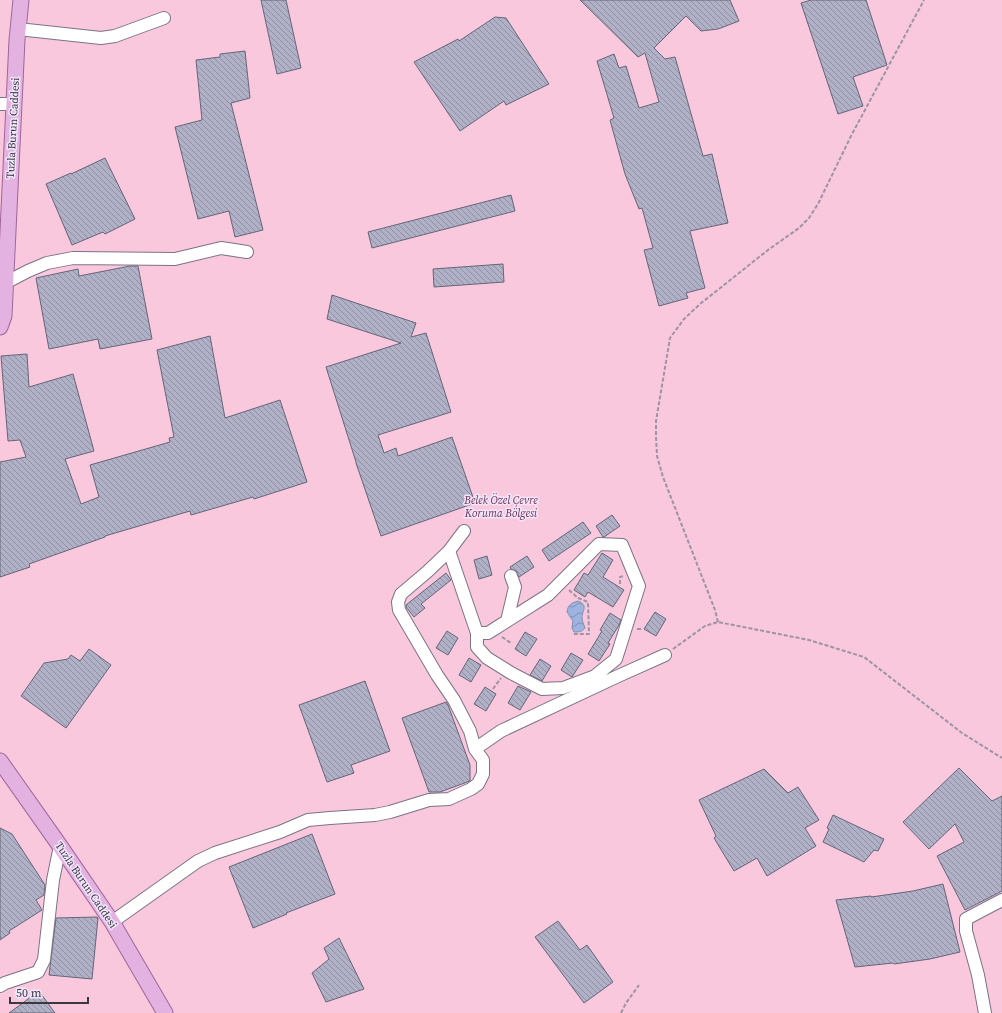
<svg xmlns="http://www.w3.org/2000/svg" width="1002" height="1013" font-family="'Source Serif 4',serif">
<defs>
<pattern id="water-waves" width="16" height="10" patternUnits="userSpaceOnUse"><rect width="16" height="10" fill="#9eb3e0"/><path d="M0 5q4-4 8 0t8 0" fill="none" stroke="#8293b7"/></pattern>
<pattern id="building-back-hatch" width="6" height="6" patternUnits="userSpaceOnUse"><rect width="6" height="6" fill="#b0b0c6"/><path d="M-1 5l2 2M0 0l6 6M5-1l2 2" fill="none" stroke="#9090a2"/></pattern>
</defs>
<rect width="100%" height="100%" fill="#f1e5fc"/>
<!-- park -->
<path fill="#fac8dd" d="M0,0h1002v1013h-1002z"/>
<!-- water -->
<path fill="url(#water-waves)" stroke="#818eb0" d="M578,601c11,5 4,9 4,17 0,3 2,7 3,10 -3,4 -6,4 -11,4l-2,-4 1,-7 -6,-9c1,-7 4,-9 11,-11z"/>
<!-- building -->
<path fill="url(#building-back-hatch)" stroke="#656579" d="M261,0h25l15,68 -24,6z
M580,0h150l9,21 -21,8 -17,2 -15,-15 -32,32 11,11 10,-2 28,99 9,-2 16,69 -38,8 15,57 -19,5 2,5 -29,8 -15,-56 9,-2 -11,-40 -3,1 -14,-35 -15,-54 4,-2 -17,-57 17,-7 5,14 7,-2 13,42 20,-6 -14,-49 -7,4z
M811,0h55l21,65 -34,12 10,29 -25,8 -37,-111z
M495,17l11,1 43,66 -43,21 -2,-4 -44,30 -46,-69 44,-23 1,2z
M245,51l5,47 -19,5 32,127 -28,7 -6,-26 -31,8 -23,-92 27,-7 -6,-60 24,-3v-3z
M105,158l30,61 -30,15 -2,-2 -31,13 -26,-61 25,-11v1z
M511,195l4,16 -143,37 -4,-16z
M503,264l1,18 -70,5 -1,-18z
M130,266h8l14,73 -52,10 -2,-10 -49,10 -13,-71 42,-9 1,7z
M332,295l84,28 -5,14 15,-4 25,79 -73,23 6,18 12,-5 2,8 54,-19 23,66 -94,33 -25,-73v-1l-30,-95 75,-24 -74,-24z
M210,336l15,82 55,-18 27,82 -53,17 -1,-2 -62,18 -1,-4 -85,25v1l-76,27 1,3 -30,10v-115l26,-5 -6,-17 -12,1 -7,-85 26,-2 2,33 44,-13 21,77 -29,8 16,45 18,-7 -9,-32 80,-23 -1,-4 5,-1 -17,-87z
M612,515l8,11 -16,11h-1l-7,-11z
M583,522l8,11 -42,28 -7,-11z
M602,553l11,7 -10,17 21,13 -11,17 -25,-15 -3,5 -11,-7 10,-17 4,2z
M487,556l5,19 -13,4 -5,-19z
M527,556l7,11 -15,10 -3,-6 -5,-2 -1,-2z
M446,573l5,7 -30,24 4,4 -11,9 -8,-10v-2z
M655,612l11,7 -10,17 -12,-7z
M610,613l11,7 -2,5 -11,18 2,1 -11,17 -11,-7 14,-23 -2,-1z
M447,631l11,7 -10,17 -12,-7z
M525,632l12,7 -11,17 -11,-7z
M89,649l22,16 -45,63 -45,-32 23,-33 24,-4 3,-4 9,6z
M571,653l12,7 -11,17 -11,-7z
M469,658l12,7 -10,17 -12,-7z
M540,659l11,7 -9,15 -12,-6z
M365,681l25,70 -39,14 3,8 -27,9 -28,-77z
M518,686l13,6 -11,18 -12,-7z
M485,687l11,7 -10,17 -12,-7z
M446,702l2,3 22,60v16l-30,11h-11l-27,-74z
M959,768l33,33 10,-5v95l-37,19 -28,-54 27,-14 -9,-18 -26,25 -26,-27z
M764,769l24,24 10,-6 21,33 -14,8 11,18 -49,30 -10,-18 -23,13 -20,-33 2,-2 -17,-36z
M833,815l51,24 -6,12 -4,-1 -10,12 -41,-20 6,-13 -2,-1z
M0,828l12,6 33,51 -1,10 -8,5 6,10 -33,21 1,2 -10,7z
M312,834l23,60 -49,19 1,1 -34,14 -24,-61z
M943,884l17,68 -30,7 -36,5 -1,-1 -38,4 -19,-67 35,-4v1l42,-6z
M97,917l1,1 -6,61 -43,-4 7,-57z
M558,921l22,29 7,-5 26,37 -29,21 -49,-66z
M339,938l25,51 -38,13 -14,-29 17,-14 -5,-11z
M39,991l16,22h-46z"/>
<g fill="none" stroke-linecap="round" stroke-linejoin="round">
<!-- minor casing -->
<g stroke="#7c7286" stroke-width="14">
<path id="minor" d="M18,29l83,9 14,-2 49,-18
M0,104h14
M5,283l23,-12 19,-8 26,-5 102,1 46,-11 26,4
M449,551l28,82v14l10,11 24,15 31,16 21,-1 32,-12 21,-17 23,-73 -17,-41 -23,-1 -51,51 -60,38h-11
M507,621l8,-34 -4,-11
M475,749l26,-18 115,-54 49,-22
M112,922l86,-61 17,-8 65,-21 28,-12 22,-2 45,-3 15,-3 39,-12 20,-1 22,-10 7,-5 5,-10v-14l-8,-11 -5,-18 -16,-31 -17,-25 -38,-65 -1,-8 3,-8 26,-22 22,-21 15,-20
M0,986l5,-3 33,-11 6,-12 9,-80 7,-34
M985,1013l-7,-38 -12,-44v-12l15,-8 21,-11"/>
</g>
<!-- major casing -->
<g stroke="#9e669b" stroke-width="17">
<path id="major" d="M0,327l4,-11 13,-276 4,-40
M0,761l60,85 52,76 53,91"/>
</g>
<!-- path -->
<path stroke="#9c94a4" stroke-width="2" stroke-dasharray="4 2" stroke-linecap="butt" d="M620,584v-7l4,-1
M569,590l9,8 10,4 1,32h-16
M718,622l-3,-12 -52,-133 -6,-21 -1,-19v-16l14,-83 14,-19 16,-15 68,-54 31,-22 10,-10 9,-14 33,-68 73,-136
M637,629h5
M502,637l9,6
M673,649l32,-23 13,-4 91,18 55,17 98,76 40,25
M493,689l8,-11
M621,1013l5,-10 13,-18"/>
<!-- minor -->
<use href="#minor" stroke="#fff" stroke-width="12"/>
<!-- major -->
<use href="#major" stroke="#e4b2e0" stroke-width="15"/>
</g>
<g text-anchor="middle" dominant-baseline="central" stroke-width="3" stroke-linejoin="round" paint-order="stroke">
<!-- street labels -->
<g font-size="11" fill="#3c3840" stroke="#f1e5fc">
<text transform="translate(13 128) rotate(-87)">Tuzla Burun Caddesi</text>
<text transform="translate(86 885) rotate(56)">Tuzla Burun Caddesi</text>
</g>
<!-- park labels -->
<g font-size="11" font-style="italic" fill="#713151" stroke="#f1e5fc">
<text x="501" y="500">Belek Özel Çevre<tspan x="501" dy="13">Koruma Bölgesi</tspan></text>
</g>
</g>
<!-- scale -->
<path d="M10 997v6h78v-6" fill="none" stroke="#3c3840" stroke-width="2"/>
<text x="16" y="997" font-size="12" fill="#3c3840" stroke="#f1e5fc" stroke-width="3" paint-order="stroke">50 m</text>
</svg>
